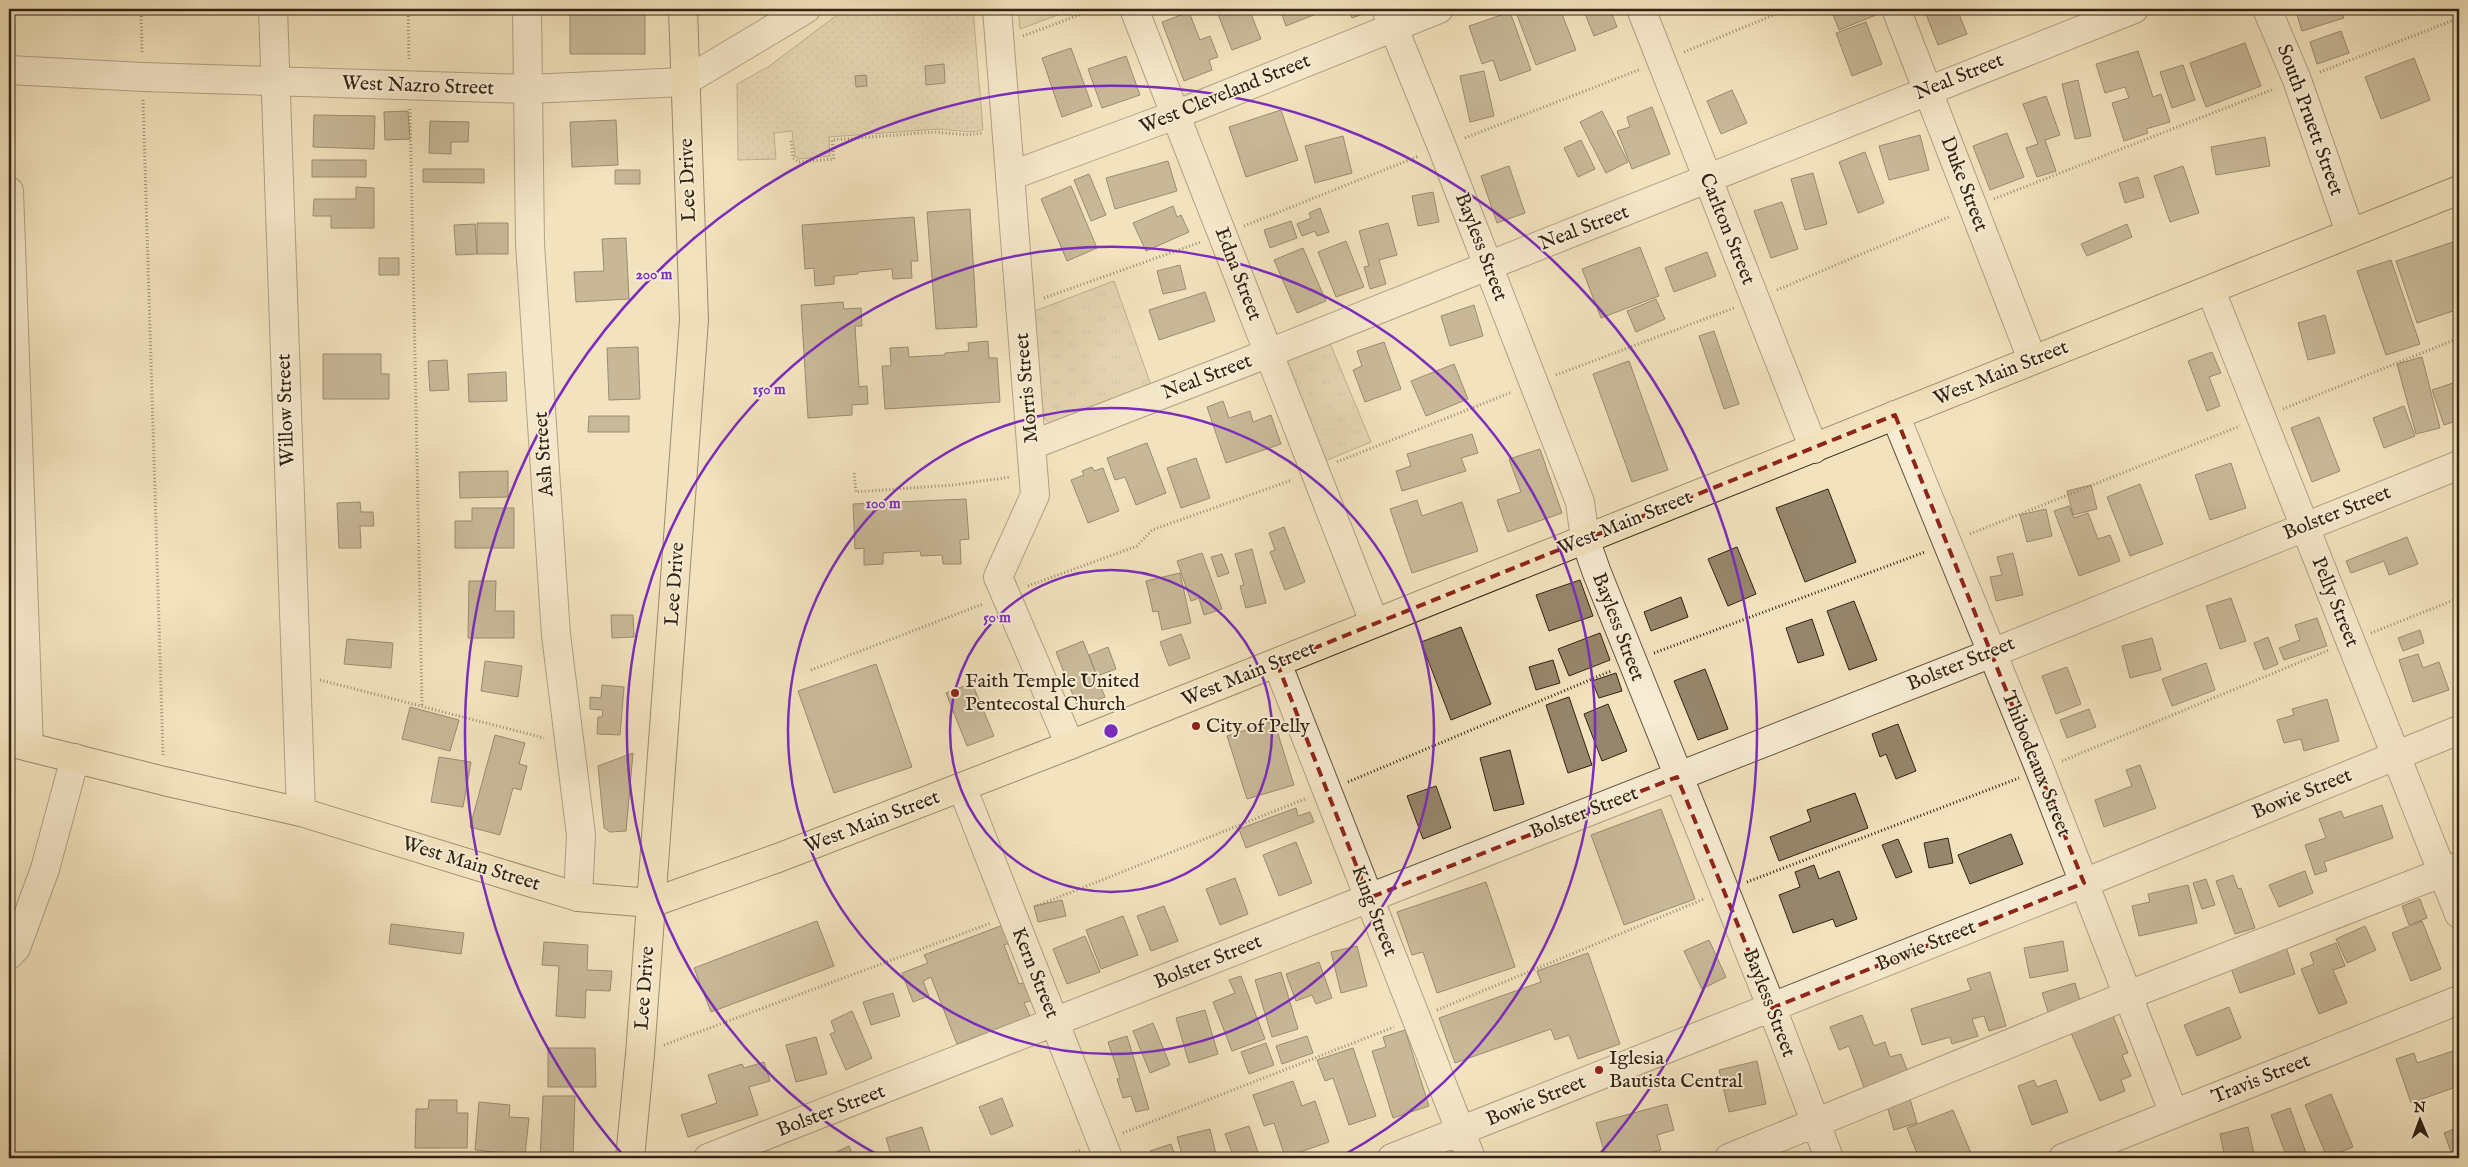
<svg xmlns="http://www.w3.org/2000/svg" width="2468" height="1167" font-family="'IM FELL English',serif">
<defs>
<pattern id="grass-tufts" width="24" height="20" patternUnits="userSpaceOnUse" patternTransform="scale(1.25)"><rect width="24" height="20" fill="#d2c1a0"/><path d="M3 7l-1-3M5 7V3M7 7l1-3M15 17l-1-3M17 17v-4M19 17l1-3" fill="none" stroke="#b5a689"/></pattern>
<pattern id="park-dots" width="8" height="8" patternUnits="userSpaceOnUse" patternTransform="scale(1.25)"><rect width="8" height="8" fill="#d2c1a0"/><path d="M2 2h.1M6 6h.1" fill="none" stroke="#b5a689" stroke-width="1.8" stroke-linecap="round"/></pattern>
</defs>
<rect width="100%" height="100%" fill="#f2e2bd"/>
<filter id="stains"><feTurbulence type="fractalNoise" baseFrequency=".004" numOctaves="4"/><feColorMatrix values="0 0 0 0 .2 0 0 0 0 .09 0 0 0 0 .02 0 0 0 .5 -.17"/></filter>
<radialGradient id="worn" r=".72"><stop offset=".6" stop-color="#630" stop-opacity="0"/><stop offset="1" stop-color="#630" stop-opacity=".3"/></radialGradient>
<!-- grass -->
<path fill="url(#grass-tufts)" stroke="#827259" d="M1018,9h56l-54,20z
M1114,281l38,107 -95,38 -8,-3 -5,-5 -12,-106z
M1329,341l42,101 -46,19 -42,-102z"/>
<!-- park -->
<path fill="url(#park-dots)" stroke="#827259" d="M845,9h128l10,121 -12,2 -32,-3 -110,8 1,19 -31,3 -4,-3 -3,-25 -18,2 2,26 -38,1 -1,-76 31,-17z"/>
<!-- building -->
<path fill="#96866b" stroke="#332212" d="M645,9v45h-75v-44z
M1216,9h33l12,30 -29,11z
M1280,9h34l2,5 -30,12z
M1349,9h19l1,3 -17,6z
M1533,9h27l16,41 -40,15 -19,-50z
M1583,9h27l7,18 -23,9z
M1831,9h48l2,4 -42,17z
M1924,9h33l10,25 -29,11z
M2295,9h46l3,9 -42,13z
M1189,12l11,28 10,-4 8,21 -9,3 3,10 -28,11 -22,-59z
M1510,12l21,58 -31,11 -7,-21 -11,4 -13,-38z
M1866,22l16,42 -30,12 -16,-43z
M2341,31l8,22 -32,11 -7,-22z
M2245,43l16,43 -55,21 -16,-44z
M1071,48l21,58 -30,11 -20,-59z
M2138,51l15,46 8,-3 9,28 -24,7 2,4 -24,8 -12,-38 17,-5 -4,-11 -20,6 -9,-29z
M1126,56l14,39 -38,13 -14,-39z
M2414,58l16,42 -49,19 -16,-42z
M944,64l1,19 -19,2 -1,-19z
M2183,65l12,35 -23,8 -12,-36z
M1484,71l10,45 -24,6 -10,-46z
M866,75l1,11 -11,1 -1,-11z
M2078,80l13,56 -16,3 -13,-55z
M1732,90l15,33 -26,11 -14,-33z
M2046,96l14,39 -15,5 11,31 -19,6 -11,-29 12,-4 -15,-40z
M1652,107l18,47 -38,15 -15,-38 13,-4 -3,-10z
M1281,110l17,50 -52,17 -17,-50z
M408,111l2,28 -25,1 -1,-28z
M1602,111l26,51 -22,11 -26,-51z
M314,115l61,1 -1,33 -61,-2z
M616,120l2,45 -46,2 -2,-45z
M430,121l39,1 -1,20h-17v12l-22,-1z
M2007,133l17,44 -34,13 -17,-44z
M1920,135l9,35 -40,10 -10,-34z
M1343,136l9,37 -37,10 -10,-37z
M2265,137l5,29 -54,9 -5,-28z
M1581,140l14,29 -17,8 -14,-29z
M1865,152l19,51 -26,10 -19,-51z
M312,160h54v17h-54z
M1168,161l9,30 -62,18 -9,-31z
M1509,166l16,47 -28,10 -16,-47z
M2183,166l16,47 -29,9 -16,-46z
M423,169h61v14l-61,-1z
M615,170h25v14h-25z
M1813,173l14,51 -22,6 -14,-51z
M1089,174l17,41 -15,6 -17,-41z
M2138,177l6,20 -19,6 -6,-20z
M1071,186l26,62 -30,13 -26,-62z
M356,187l18,1v40h-43v-12h-18l1,-17h42z
M1433,192l6,30 -21,4 -6,-30z
M1782,202l16,47 -27,9 -17,-47z
M1173,206l4,11 4,-2 8,17 -43,19 -13,-28z
M1320,208l9,24 -12,4 -2,-5 -13,5 -5,-12 14,-6 -2,-5z
M970,209l7,118 -41,2 -9,-117z
M914,217l4,44h-7l1,17 -19,1 -1,-10 -34,3v2l-24,2v8l-19,2 -1,-18 -9,1 -3,-44z
M1291,221l6,17 -27,10 -6,-18z
M477,223h31v31h-31z
M1388,223l9,32 -18,5 7,24 -16,5 -6,-22 5,-1 -10,-35z
M475,224l2,30 -21,1 -2,-30z
M2127,224l5,13 -45,19 -6,-12z
M626,238l3,61 -53,3 -2,-30 30,-1 -2,-32z
M2459,240v69l-42,14 -21,-62z
M1346,241l18,46 -28,10 -18,-45z
M1640,247l19,49 -58,22 -19,-49z
M1303,248l23,53 -29,12 -23,-53z
M1707,252l9,24 -42,16 -9,-24z
M379,258h20v17h-20z
M2391,260l29,84 -34,11 -29,-84z
M1180,265l6,24 -23,5 -6,-23z
M1205,292l10,29 -56,19 -10,-30z
M1656,299l9,20 -29,13 -9,-21z
M843,302l1,7 17,-1 1,18h-7l4,61 8,-1 1,18 -16,1v10l-44,3 -7,-113z
M1474,305l9,31 -33,10 -9,-30z
M2325,315l10,38 -27,7 -10,-37z
M1714,331l25,73 -15,5 -25,-73z
M988,341l1,17h8l3,44 -115,7 -3,-43h9l-1,-18 18,-1 1,10 36,-2v-2l24,-2 -1,-8z
M1384,342l17,47 -36,13 -12,-32 9,-4 -5,-15z
M638,347l2,52 -31,1 -2,-52z
M2212,352l9,21 -12,4 11,29 -13,5 -19,-50z
M323,354h58v20h8v25h-66z
M2422,357l18,71 -24,6 -19,-70z
M447,360l2,30 -19,1 -2,-30z
M1629,361l39,109 -36,12 -39,-108z
M1454,364l14,35 -42,17 -15,-35z
M506,372l1,29 -38,1 -1,-28z
M2459,381v39l-15,5 -12,-35z
M1223,401l6,17 21,-7 3,11 18,-7 10,29 -55,19 -19,-56z
M2404,406l11,30 -31,12 -11,-30z
M589,416h40v16h-41z
M2319,417l21,54 -28,11 -21,-54z
M1472,434l6,19 -17,5 5,13 -64,20 -6,-20 15,-5 -4,-12z
M1147,443l19,50 -30,12 -11,-28 -10,3 -8,-22z
M1540,449l22,64 -54,19 -11,-32 24,-8 -12,-33z
M1196,458l14,40 -29,10 -14,-40z
M2231,463l15,45 -36,12 -15,-45z
M1092,467l2,4 9,-3 16,43 -31,12 -17,-43 13,-5 -2,-4z
M508,471v26l-48,1 -1,-26z
M2140,484l23,60 -33,12 -23,-59z
M2091,485l6,24 -24,6 -6,-24z
M1828,489l28,73 -51,20 -29,-74z
M966,499l3,40 -9,1 1,24h-18l-1,-9 -21,1 -1,-5 -37,2v11l-19,1v-17l-9,1 -2,-45z
M1417,500l5,16 40,-14 16,49 -66,22 -22,-64z
M360,502l1,10h12l1,14h-14l1,22h-22l-2,-45z
M2069,506l5,12 14,-5 10,26 12,-4 10,26 -41,15 -25,-65z
M472,508h42v40h-59v-27h17z
M2046,509l6,27 -25,6 -7,-27z
M1284,527l21,55 -20,8 -15,-38 5,-2 -6,-17z
M2407,537l11,27 -29,11 -5,-14 -33,12 -5,-12z
M1737,547l19,47 -28,12 -20,-47z
M1252,549l14,54 -20,5 -6,-22 4,-1 -9,-31z
M1202,553l20,56 -18,6 -5,-17 -8,3 -14,-40z
M2013,553l10,42 -27,6 -6,-24 12,-2 -5,-18z
M1222,554l7,19 -11,4 -7,-20z
M1180,573l11,50 -29,7 -4,-19 -5,1 -7,-31z
M1580,580l13,36 -44,15 -13,-36z
M469,581h27l-1,30h19v27h-46z
M1681,597l7,20 -37,14 -7,-19z
M2231,598l15,43 -26,8 -14,-43z
M1854,601l23,59 -28,10 -22,-59z
M611,615h22l1,22 -22,1z
M2317,618l10,28 -43,14 -5,-12 21,-8 -5,-15z
M1812,619l12,36 -26,8 -12,-35z
M1461,627l30,77 -40,16 -30,-78z
M2420,630l4,13 -21,8 -5,-13z
M1600,633l10,27 -41,16 -11,-27z
M1181,634l9,24 -21,8 -9,-24z
M2268,637l10,27 -14,6 -10,-27z
M2152,638l9,32 -31,8 -8,-32z
M347,639l46,4 -2,25 -47,-4z
M1083,641l22,56 -27,11 -22,-56z
M1108,647l8,22 -19,7 -8,-21z
M2418,654l5,14 16,-6 10,28 -36,12 -14,-42z
M1553,660l7,23 -24,7 -7,-23z
M485,661l37,5 -4,31 -37,-6z
M2206,663l9,27 -43,16 -10,-27z
M876,664l36,103 -78,26 -36,-102z
M2067,667l14,37 -25,10 -14,-38z
M1705,669l23,60 -30,11 -24,-59z
M1616,673l6,18 -23,7 -7,-17z
M972,683l22,53 -27,10 -21,-53z
M602,685l22,2 -4,48 -23,-1 1,-17h4l1,-7 -13,-1v-12l11,1z
M1569,697l23,68 -24,8 -22,-68z
M2327,699l12,42 -35,10 -3,-12 -17,4 -7,-23 17,-5 -2,-6z
M1608,704l19,47 -25,10 -18,-47z
M410,707l49,13 -9,31 -48,-12z
M2089,709l7,18 -29,11 -7,-18z
M1274,721l20,64 -47,14 -20,-63z
M1898,724l18,47 -20,8 -10,-25 -6,3 -8,-23z
M495,735l30,8 -6,21 8,2 -6,24 -8,-2 -13,47 -30,-8z
M1510,750l14,54 -30,7 -14,-53z
M633,753l-7,78 -16,1 -6,-4 -6,-62z
M439,757l32,5 -8,45 -32,-5z
M2140,765l16,43 -52,19 -9,-27 37,-14 -6,-16z
M1436,786l15,42 -28,11 -16,-43z
M1855,793l13,35 -89,33 -9,-24 41,-16 -4,-11z
M2382,805l11,33 -69,24 3,9 -12,4 -10,-30 21,-7 -7,-19 22,-8 3,7z
M1296,808l2,8 12,-4 4,10 -68,26 -7,-19z
M1661,809l34,90 -71,26 -33,-90z
M2011,834l12,30 -53,20 -12,-29z
M1948,838l5,25 -24,5 -5,-25z
M1898,839l14,33 -16,6 -14,-33z
M1296,842l16,41 -33,13 -16,-41z
M1814,865l5,14 20,-8 18,48 -21,8 -3,-8 -40,14 -14,-38 21,-8 -5,-15z
M2305,871l8,22 -34,14 -10,-22z
M2233,875l5,14 3,-1 14,40 -20,6 -19,-53z
M1235,878l13,36 -28,11 -14,-36z
M2206,879l9,26 -13,4 -9,-26z
M1486,882l29,85 -78,26 -14,-41 -11,3 -15,-43z
M2188,885l9,38 -58,13 -7,-30 18,-4 -2,-8z
M2420,899l7,19 -18,7 -7,-19z
M1062,900l4,16 -28,6 -4,-16z
M1164,906l14,35 -27,10 -14,-35z
M1123,916l15,39 -37,14 -15,-39z
M817,921l17,45 -123,46 -17,-44z
M2422,921l19,48 -30,12 -19,-48z
M391,924l73,9 -3,21 -72,-10z
M1003,925l7,18 -6,2 15,39 7,-2 7,18 -9,3 6,13 -73,28 -26,-67 -8,4 6,15 -16,6 -11,-29 26,-10 -4,-8z
M2365,926l11,24 -29,13 -11,-24z
M1085,936l15,36 -33,12 -14,-35z
M1709,940l17,37 -24,12 -18,-38z
M2063,941l5,30 -38,7 -6,-30z
M544,942l44,3 -1,25 25,1 -2,20 -24,-1 -1,28 -29,-2 3,-50 -17,-1z
M2336,943l9,23 -12,4 14,33 -28,11 -18,-45 13,-5 -4,-11z
M2285,944l10,30 -55,19 -11,-30z
M1357,946l10,40 -26,7 -10,-41z
M1588,953l32,91 -42,15 -9,-24 -14,5 -4,-11 -96,34 -16,-45 102,-36 -4,-11z
M1319,962l13,36 -16,6 -4,-9 -16,6 -10,-27z
M1281,972l17,57 -26,8 -17,-57z
M1990,972l16,54 -17,5 -5,-15 -12,3 6,17 -26,8 -2,-7 -28,8 -11,-36 60,-19 -4,-11z
M1241,976l24,63 -33,12 -19,-49 22,-9 -6,-13z
M2075,983l8,28 -32,10 -9,-28z
M893,993l7,23 -29,9 -8,-23z
M2229,1007l12,31 -44,18 -13,-31z
M1205,1010l13,44 -29,9 -13,-45z
M852,1011l20,47 -26,12 -16,-36 5,-2 -4,-11z
M1862,1015l12,31 11,-4 5,15 11,-3 6,16 -18,7 2,6 -25,10 -17,-47 -10,4 -9,-23z
M2113,1016l15,37 -6,2 9,21 -10,4 4,11 -25,10 -29,-68z
M1153,1023l17,42 -20,8 -17,-42z
M1405,1030l24,76 -36,12 -21,-67 14,-4 -3,-10z
M1127,1036l22,73 -13,3 -5,-16 -8,2 -6,-19 3,-1 -12,-36z
M1307,1036l6,17 -31,11 -6,-18z
M816,1037l11,37 -31,8 -10,-37z
M1266,1043l8,22 -25,9 -8,-22z
M548,1048h47l1,39h-48z
M1353,1048l23,68 -27,9 -16,-47 -8,3 -8,-21z
M2459,1049v37l-48,17 -15,-44 18,-6 3,10z
M1757,1061l9,43 -37,8 -10,-42z
M764,1062l6,19 -21,6 9,28 -70,22 -7,-22 36,-12 -9,-28 34,-11 2,4z
M2034,1080l3,7 19,-7 12,32 -36,13 -14,-39z
M1293,1081l9,25 13,-5 14,41 -44,15 -11,-34 -10,3 -11,-31z
M1908,1092l9,31 -23,7 -9,-31z
M2331,1094l22,53 -26,10 -22,-52z
M543,1096h32l-2,62h-33z
M1002,1098l11,28 -22,9 -12,-28z
M429,1100h28v13h11l-1,35h-52l1,-39h12z
M479,1102l31,3 -1,12 20,1 -4,37 -50,-5z
M1667,1104l7,26 -17,5 4,15 -29,8h-26l-10,-35z
M2290,1108l16,45 -19,5 -16,-43z
M1953,1110l20,48h-54l-12,-30z
M1249,1126l11,32h-26l-9,-24z
M922,1127l10,31h-40l-6,-20z
M2248,1127l7,31h-30l-5,-24z
M2459,1127v28l-6,2 -9,-24z
M1210,1129l7,29h-34l-6,-21z
M1171,1144l5,14h-24l-2,-7z
M849,1146l5,12h-20l-2,-4z
M1082,1153l2,5h-18z"/>
<g fill="none" stroke-linecap="round" stroke-linejoin="round">
<!-- minor casing -->
<g stroke="#63523d" stroke-width="30">
<path id="minor" d="M273,9l28,803
M527,9l3,235 26,391 25,200 -3,62
M997,9l38,486 -37,82 72,168
M1134,9l240,613
M1386,9l56,138 138,355 5,37 12,34 175,435 57,150
M1641,9l173,440
M1896,9l136,350
M2267,9l30,71 53,152
M9,70l134,7 385,12 156,-7 122,-73
M1010,176l165,-61 264,-106
M9,191l20,556
M2211,291l248,623
M1895,415l145,355 134,344
M1032,445l237,-92 865,-344
M1277,663l194,495
M962,787l146,371
M9,955l7,-7 29,-79 30,-111
M708,1158l1284,-505 467,-188
M1392,1158l692,-275 375,-153
M1729,1158l397,-162 333,-130
M2063,1158l396,-158"/>
</g>
<!-- major casing -->
<g stroke="#332212" stroke-width="30">
<path id="major" d="M9,742l155,39 137,31 277,85 73,6 127,-45 292,-113 1389,-555
M630,1158l10,-104 54,-734 -11,-311"/>
</g>
<!-- path -->
<path stroke="#332212" stroke-width="3" stroke-dasharray="1 2.5" stroke-linecap="butt" d="M141,9l1,44
M408,9l1,52
M1023,36l72,-27
M1684,52l104,-43
M2320,72l139,-54
M143,100l20,655
M410,109l12,597
M1465,138l176,-69
M791,141l2,17 6,4 35,-3 -2,-19 103,-8 34,3 14,-2
M1994,199l280,-110
M1244,226l175,-70
M1777,290l174,-74
M1044,298l157,-56
M1556,375l178,-67
M2283,409l176,-71
M1337,462l175,-70
M854,473l2,19 97,-7 58,-8
M1970,534l270,-108
M1028,586l109,-40 15,-16 140,-50
M2371,633l88,-35
M1654,653l271,-101
M811,670l172,-66
M320,680l224,58
M2062,761l267,-111
M1348,782l263,-111
M1747,882l272,-104
M1034,907l271,-108
M1437,1010l267,-111
M664,1045l327,-122
M1123,1133l271,-106
M1059,1158l21,-8"/>
<!-- minor -->
<use href="#minor" stroke="#f7ecd4" stroke-width="28"/>
<!-- major -->
<use href="#major" stroke="#f2e2bd" stroke-width="28"/>
</g>
<!-- marked area -->
<path d="M0 0H2468V1167H0ZM1895,415l189,468 -312,125 -95,-231 -308,121 -92,-235z" fill="#f2e2bd" fill-opacity=".55" fill-rule="evenodd"/>
<path fill="none" stroke="#8f2418" stroke-width="4" stroke-dasharray="10 6" stroke-linejoin="round" d="M1895,415l189,468 -312,125 -95,-231 -308,121 -92,-235z"/>
<!-- distance rings -->
<g fill="none" stroke="#7b2cbf" stroke-width="2.5">
<circle cx="1111" cy="731" r="161"/>
<circle cx="1111" cy="731" r="323"/>
<path d="M880 1156A484 484 0 1 1 1342 1156"/>
<path d="M623 1155A646 646 0 1 1 1599 1155"/>
</g>
<!-- markers -->
<g fill="#8f2418" stroke="#f7ecd4" stroke-width="2">
<circle cx="955" cy="693" r="5"/>
<circle cx="1196" cy="726" r="5"/>
<circle cx="1599" cy="1070" r="5"/>
</g>
<g text-anchor="middle" dominant-baseline="central" stroke-width="4" stroke-linejoin="round" paint-order="stroke">
<!-- street labels -->
<g font-size="20" fill="#332212" stroke="#f7ecd4">
<text transform="translate(1959 77) rotate(-22)">Neal Street</text>
<text transform="translate(418 86) rotate(2)">West Nazro Street</text>
<text transform="translate(1225 94) rotate(-22)">West Cleveland Street</text>
<text transform="translate(2310 120) rotate(70)">South Pruett Street</text>
<text transform="translate(688 180) rotate(-92)">Lee Drive</text>
<text transform="translate(1964 184) rotate(69)">Duke Street</text>
<text transform="translate(1584 228) rotate(-21)">Neal Street</text>
<text transform="translate(1727 229) rotate(68)">Carlton Street</text>
<text transform="translate(1481 247) rotate(69)">Bayless Street</text>
<text transform="translate(1238 274) rotate(69)">Edna Street</text>
<text transform="translate(2001 373) rotate(-22)">West Main Street</text>
<text transform="translate(1207 377) rotate(-21)">Neal Street</text>
<text transform="translate(1027 388) rotate(-95)">Morris Street</text>
<text transform="translate(286 410) rotate(-92)">Willow Street</text>
<text transform="translate(544 454) rotate(-94)">Ash Street</text>
<text transform="translate(2337 513) rotate(-22)">Bolster Street</text>
<text transform="translate(1625 523) rotate(-22)">West Main Street</text>
<text transform="translate(675 584) rotate(-86)">Lee Drive</text>
<text transform="translate(2335 602) rotate(68)">Pelly Street</text>
<text transform="translate(1618 627) rotate(69)">Bayless Street</text>
<text transform="translate(1961 664) rotate(-22)">Bolster Street</text>
<text transform="translate(1249 674) rotate(-22)">West Main Street</text>
<text transform="translate(2036 764) rotate(68)">Thibodeaux Street</text>
<text transform="translate(2302 794) rotate(-22)">Bowie Street</text>
<text transform="translate(1584 813) rotate(-21)">Bolster Street</text>
<text transform="translate(872 822) rotate(-21)">West Main Street</text>
<text transform="translate(471 864) rotate(17)">West Main Street</text>
<text transform="translate(1374 911) rotate(69)">King Street</text>
<text transform="translate(1926 946) rotate(-22)">Bowie Street</text>
<text transform="translate(1208 962) rotate(-22)">Bolster Street</text>
<text transform="translate(1035 973) rotate(68)">Kern Street</text>
<text transform="translate(645 988) rotate(-86)">Lee Drive</text>
<text transform="translate(1769 1003) rotate(69)">Bayless Street</text>
<text transform="translate(2261 1079) rotate(-22)">Travis Street</text>
<text transform="translate(1536 1101) rotate(-22)">Bowie Street</text>
<text transform="translate(831 1111) rotate(-21)">Bolster Street</text>
</g>
<!-- poi labels -->
<g font-size="20" fill="#332212" stroke="#f7ecd4" text-anchor="start">
<text x="965" y="681">Faith Temple United<tspan x="965" dy="23">Pentecostal Church</tspan></text>
<text x="1206" y="726">City of Pelly</text>
<text x="1609" y="1058">Iglesia<tspan x="1609" dy="23">Bautista Central</tspan></text>
</g>
</g>
<circle cx="1111" cy="731" r="8" fill="#7b2cbf" stroke="#f7ecd4" stroke-width="2.5"/>
<g font-size="15" text-anchor="middle" font-weight="bold" fill="#7b2cbf" stroke="#f7ecd4" stroke-width="4" stroke-linejoin="round" paint-order="stroke">
<text x="654" y="279">200 m</text>
<text x="769" y="394">150 m</text>
<text x="883" y="508">100 m</text>
<text x="997" y="622">50 m</text>
</g>
<!-- margin -->
<rect width="2468" height="1167" fill="none" stroke="#f2e2bd" stroke-width="30"/>
<rect x="10" y="10" width="2448" height="1147" fill="none" stroke="#332212" stroke-width="2.5"/>
<rect x="15" y="15" width="2438" height="1137" fill="none" stroke="#332212"/>
<!-- north arrow -->
<g transform="translate(2420 1120) rotate(359)" stroke="#f7ecd4" stroke-width="4" paint-order="stroke">
<path d="M0-4L9 19L0 12L-9 19Z" fill="#332212"/>
<text y="-8" font-size="14" font-weight="bold" text-anchor="middle" fill="#332212">N</text>
</g>
<rect width="100%" height="100%" filter="url(#stains)"/>
<rect width="100%" height="100%" fill="url(#worn)"/>
</svg>
